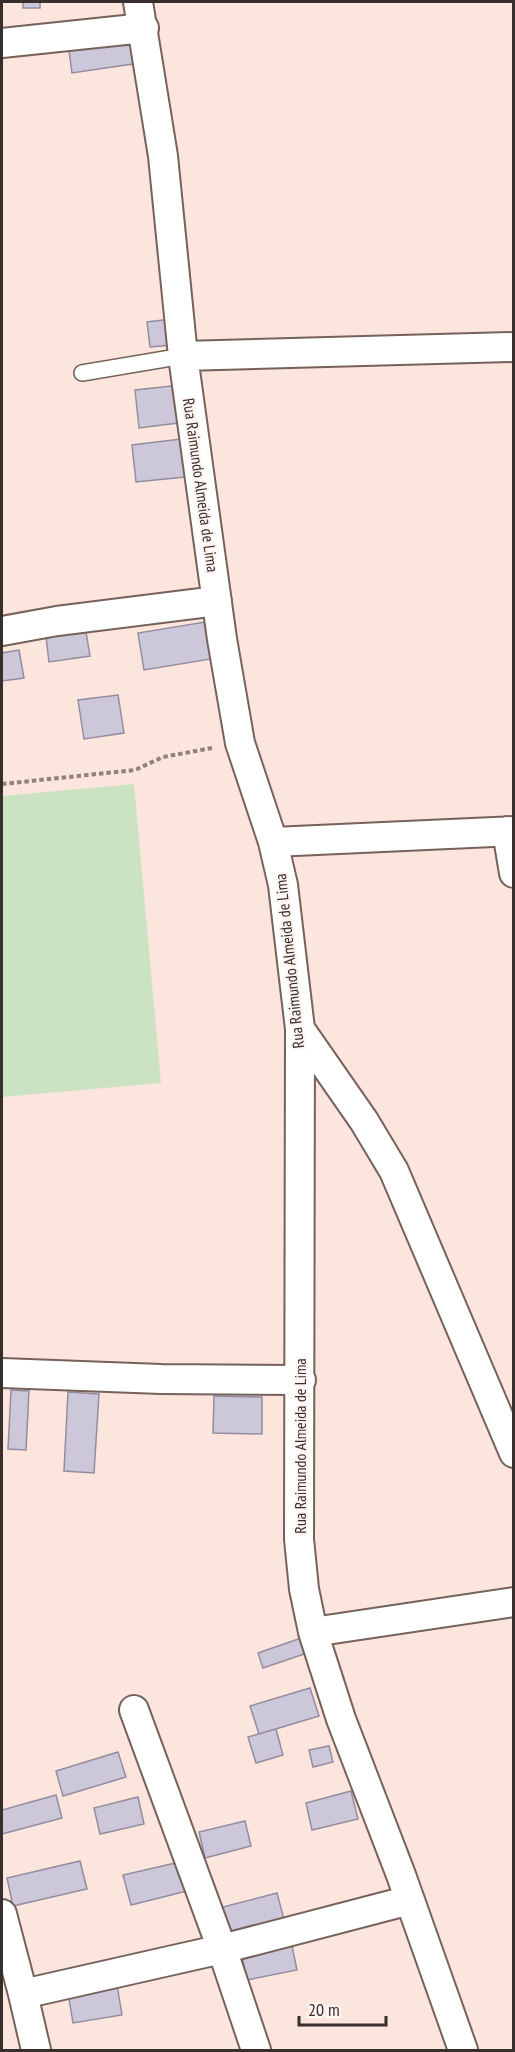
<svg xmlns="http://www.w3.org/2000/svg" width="515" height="2052" font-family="'PT Sans Narrow',sans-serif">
<rect width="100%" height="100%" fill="#fbe5dc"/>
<!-- green -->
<path fill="#cbe3c2" d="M134,784l27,299 -159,14v-301z"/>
<!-- building -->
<path fill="#cdc7da" stroke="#938d9f" stroke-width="1.5" d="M23,2h17v6h-17z
M141,33l5,29 -74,11 -4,-29z
M171,319l2,26 -23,2 -3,-25z
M181,385l5,37 -47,6 -4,-38z
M181,439l4,38 -49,5 -4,-37z
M205,622l6,37 -67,11 -6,-37z
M86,632l4,24 -41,6 -3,-25z
M19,650l5,28 -22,3v-28z
M118,695l6,38 -40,6 -6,-39z
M11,1390l18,1 -3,59 -18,-1z
M68,1392l31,2 -5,79 -30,-2z
M214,1396l48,1v37l-49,-1z
M307,1636l6,15 -50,17 -5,-15z
M310,1688l9,28 -60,18 -9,-28z
M276,1729l7,26 -27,8 -8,-26z
M329,1746l4,16 -20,5 -4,-17z
M118,1752l8,25 -63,19 -7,-25z
M351,1791l7,28 -46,11 -6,-27z
M56,1795l6,23 -60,16v-24z
M138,1797l6,27 -44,10 -6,-26z
M245,1821l6,25 -46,12 -6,-26z
M80,1861l7,28 -74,17 -6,-28z
M180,1862l7,29 -56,14 -8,-30z
M277,1893l8,30 -55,14 -7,-30z
M292,1946l5,24 -50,10 -5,-24z
M117,1985l5,30 -49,8 -5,-30z"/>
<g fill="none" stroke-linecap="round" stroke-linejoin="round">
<!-- lane casing -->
<g stroke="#75625a" stroke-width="18">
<path id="lane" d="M82,373l101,-17"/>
</g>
<!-- street casing -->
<g stroke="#75625a" stroke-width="32">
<path id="street" d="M138,2l25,154 20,200 39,283 18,104 33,99 10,43 17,144 -1,510 5,50 9,43 28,87 60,156 62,175
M2,43l142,-15
M183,356l331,-9
M2,631l55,-10 160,-20
M507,831l7,42
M273,842l241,-11
M300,1029l64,92 30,50 120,282
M2,1373l159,6 140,1
M313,1632l201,-30
M134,1710l88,239 34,101
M2,1914l21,80 199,-45 188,-49
M23,1994l13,56"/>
</g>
<!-- path -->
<path stroke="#91827c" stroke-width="4" stroke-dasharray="4.5 3" stroke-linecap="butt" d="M2,784l133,-14 28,-13 49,-9"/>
<!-- lane -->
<use href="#lane" stroke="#fff" stroke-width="15"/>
<!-- street -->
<use href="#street" stroke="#fff" stroke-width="28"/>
</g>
<g text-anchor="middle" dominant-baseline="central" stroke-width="4.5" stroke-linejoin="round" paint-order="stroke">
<!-- street labels -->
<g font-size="16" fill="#382f2c" stroke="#fef5f2">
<text transform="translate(201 485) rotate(82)">Rua Raimundo Almeida de Lima</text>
<text transform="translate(289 961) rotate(-96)">Rua Raimundo Almeida de Lima</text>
<text transform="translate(300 1446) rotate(-90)">Rua Raimundo Almeida de Lima</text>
</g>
</g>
<!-- border -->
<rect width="515" height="2052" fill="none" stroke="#382f2c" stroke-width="6"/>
<!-- scale -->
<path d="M299 2016v9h87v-9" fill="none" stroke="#382f2c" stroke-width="3"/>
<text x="308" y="2016" font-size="18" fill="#382f2c" stroke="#fef5f2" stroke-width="4.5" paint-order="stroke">20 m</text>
</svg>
